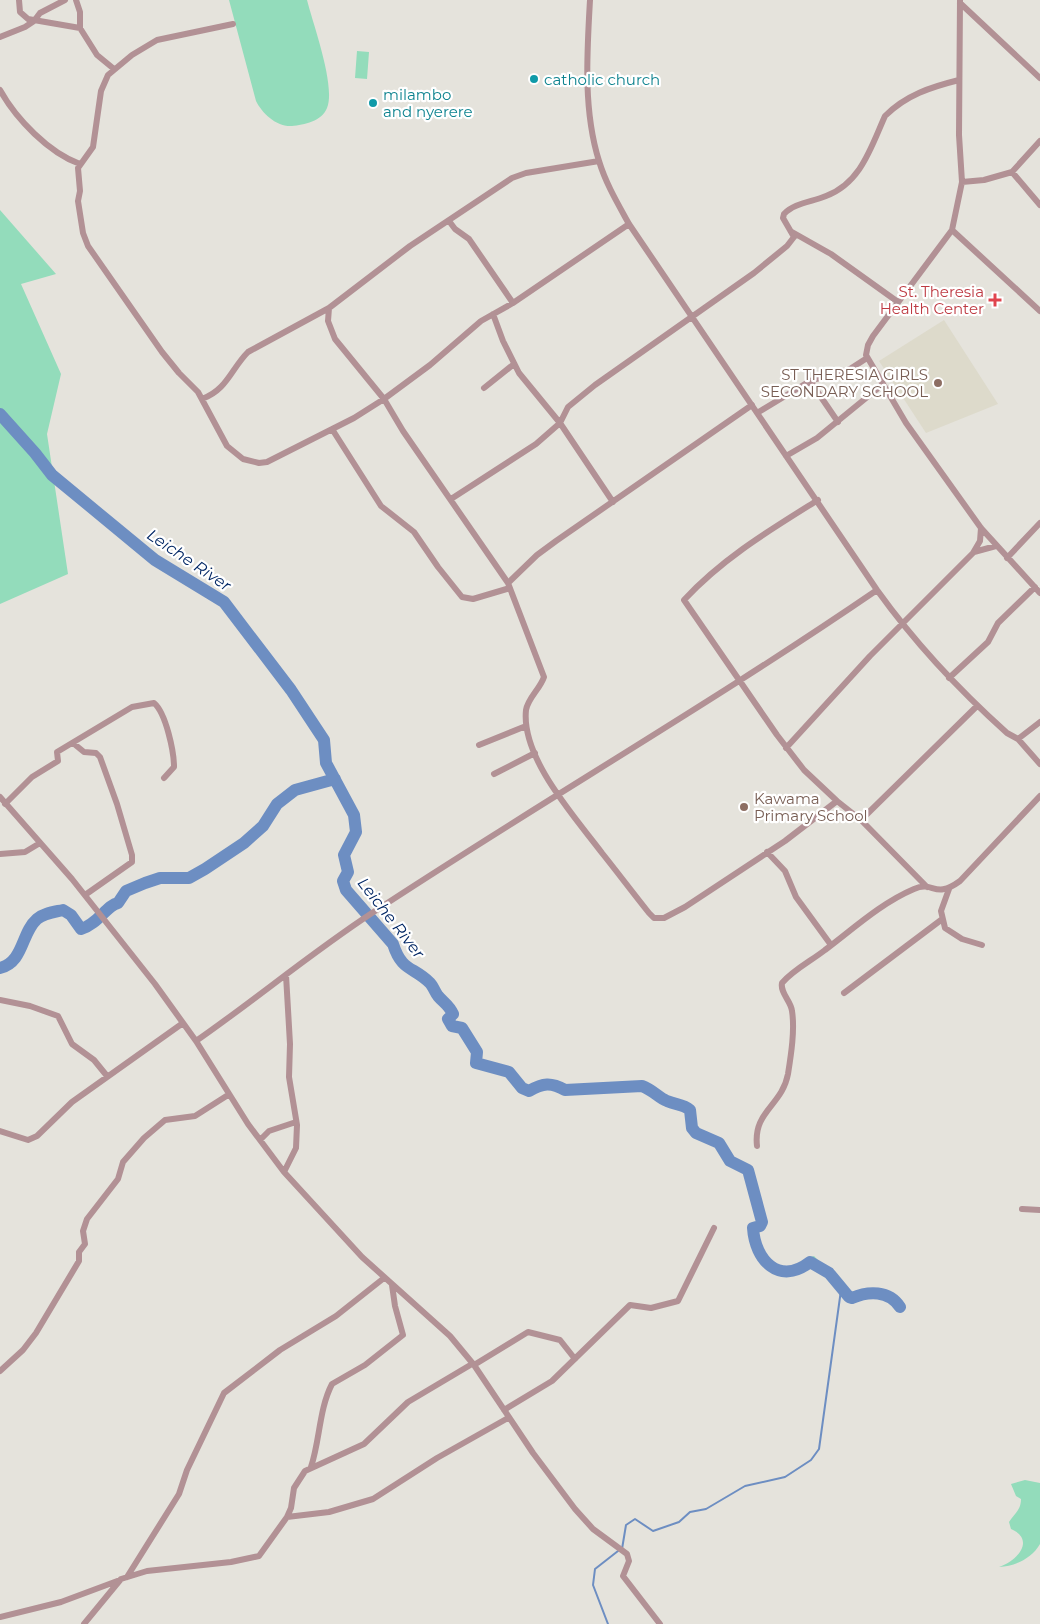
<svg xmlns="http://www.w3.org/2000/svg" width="1040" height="1624" font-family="Montserrat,sans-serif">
<rect width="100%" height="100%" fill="#e5e3dc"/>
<!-- built -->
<path fill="#dddacb" d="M944,320l54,84 -72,29 -47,-72z"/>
<!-- green -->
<path fill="#93dcbb" d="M229,0h78c6,24 29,86 20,108 -5,13 -23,17 -35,18 -16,1 -30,-13 -36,-25z
M357,51l12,1 -2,27 -12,-1z
M0,210l56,64 -35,10 40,90 -14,60 21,140 -68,30z
M814,1256l7,7 -1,4 11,1 2,6 -7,2 -16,-9 -16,5 -1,-2 12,-6 6,-7z
M1025,1480l15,3v61c-8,14 -24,22 -41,23 18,-6 37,-27 12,-38l-2,-7c6,-9 12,-12 12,-23l-5,-3 -5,-12z"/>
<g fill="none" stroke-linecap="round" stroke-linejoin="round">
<!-- stream -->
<path stroke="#6d8ec2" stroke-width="2" d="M622,1549l4,-24 9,-6 18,12 26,-9 11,-10 16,-3 39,-23 40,-9 26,-17 8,-11 22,-159
M608,1624l-15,-39 2,-16 23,-18"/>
<!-- river -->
<path stroke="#6d8ec2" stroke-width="12" d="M0,414l35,39 17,22 103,85 69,42 67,88 33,50 2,23 28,52 2,17 -12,23 4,17 -5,9 3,9 47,54c9,28 20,22 37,39 3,3 5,9 8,13 6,7 11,9 15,18l-5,5 4,7 10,2 15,24 -1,11 33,9 13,16 7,3c14,-8 22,-9 36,-1l77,-4c11,4 17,12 25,15 9,4 16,3 23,9l2,18 4,5 23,10 11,18 18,9 14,52 -2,4 -7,2c2,32 26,58 57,34l19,11 20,24 3,1c16,-7 37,-8 48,9
M0,968c24,-6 21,-35 37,-49 7,-6 17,-7 26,-9l8,5 10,14c17,-5 26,-24 37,-26l8,-12 19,-8 15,-5h29l16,-9 39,-26 19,-17 14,-22 18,-14 40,-11"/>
<!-- minor -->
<path stroke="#b29195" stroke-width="6" d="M19,0l1,12 8,7 52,9 17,27 17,14
M76,0l4,12v16
M590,0c-3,53 -7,110 9,161 7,23 19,43 30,63l248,366c38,53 81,99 130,143l11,6 22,-17
M960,0l-1,135 3,47 -10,48 -79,106 -5,9 -2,10 40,68 75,105 59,65
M960,3l80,75
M233,24l-76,16 -25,15 -24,20 -7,16 -8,56 -15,21 2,23 -2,10 5,32 5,13 74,106 17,21 19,19 29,54 16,13 16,4 8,-1 87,-44 30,-19 46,-34 51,-44 32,-18 116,-79
M0,37l25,-10 9,-6 6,-8 25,-13
M0,90c16,29 49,63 80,74
M1012,172l28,33
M962,182l22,-2 28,-8 28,-31
M449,221l6,8 14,10 44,64
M952,230l88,81
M792,232l39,22 67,48
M329,308l-1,13 7,18 49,60 19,32 105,152 36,94c-4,12 -16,21 -18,33 -5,48 49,107 76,143 16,20 31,40 47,60l5,5h10l21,-11 100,-66 52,-40
M493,314l10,27 16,32 41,50 53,79
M810,381l28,41
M484,388l30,-24
M202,399c25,-9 29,-30 46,-47l81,-44 81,-62 102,-68 14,-5 73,-12
M757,413l53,-32 40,-12 17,-11
M332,429l49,77 33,26 24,35 24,30 11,2 37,-11
M786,456l31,-18 65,-53
M451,499l85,-55 24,-21 8,-16 27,-22 159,-112 33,-27 7,-9 -11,-19 1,-4c10,-11 28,-12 42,-18 35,-13 45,-49 59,-80 21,-21 46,-29 74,-36
M818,500c-48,30 -95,58 -134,100l93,135 27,35 33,31 24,19 66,67
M974,552l22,-6
M1007,558l33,-35
M508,583l29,-28 19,-14 196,-136
M949,678l39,-36 10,-19 37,-36
M1018,739l22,25
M73,743l11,9 12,1 4,4 17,47 15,51v7l-47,33
M479,745l47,-19
M786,748l84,-92 103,-103 7,-12 1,-13
M494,774l41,-21
M0,797l72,82 83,105 41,57 52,83 36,48 78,85 88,79 24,29 59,88 42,56 18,20 34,25 2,7 -6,15 37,48
M5,804l27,-27 26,-16 -1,-9 75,-45 22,-4c12,10 20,49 20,64l-10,11
M861,820l116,-114
M767,852l18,19 11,26 35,48
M0,854l25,-2 15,-9
M949,889l-8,22 4,17 17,11 20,6
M844,993l97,-73
M0,1000l30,6 28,10 14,28 22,16 13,16
M196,1041c59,-41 115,-88 176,-128 167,-110 340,-210 505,-323
M0,1131l28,9 9,-4 35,-34 111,-79
M260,1140l9,-9 27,-9
M757,1146c-4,-35 25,-40 31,-72 3,-19 7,-44 4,-63 -1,-10 -12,-18 -10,-28 11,-13 29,-22 43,-33 28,-21 56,-47 89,-61 20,-9 20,11 46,-8l80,-85
M284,1172l12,-24 1,-23 -8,-48 1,-33 -4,-69
M1022,1209l18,1
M474,1365l54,-33 32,8 15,19
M0,1371l23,-21 13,-17 43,-72v-9l6,-8 -2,-13 4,-12 31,-40 5,-17 21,-24 21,-18 30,-4 33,-21
M504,1410l48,-29 78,-76 21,3 27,-7 36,-73
M311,1467c9,-27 8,-58 21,-83l33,-19 38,-30 -8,-29 -3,-21
M287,1517l42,-5 44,-13 64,-41 71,-40
M127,1577l52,-83 8,-24 37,-77 56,-43 56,-34 48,-38
M0,1617l61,-15 59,-22
M84,1624l37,-45 26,-8 84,-9 28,-6 28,-39 4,-9 3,-20 11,-17 59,-27 44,-42 64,-38"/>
</g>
<!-- markers -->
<g fill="#0f9aa8" stroke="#fff" stroke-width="2">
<circle cx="534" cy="79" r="5"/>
<circle cx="373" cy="103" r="5"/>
</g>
<path fill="#e0444e" stroke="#fff" stroke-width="2" d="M992.5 292.5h5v5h5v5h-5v5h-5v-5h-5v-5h5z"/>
<g fill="#8d6e63" stroke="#fff" stroke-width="2">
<circle cx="938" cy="383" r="5"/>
<circle cx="744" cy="807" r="5"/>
</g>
<g text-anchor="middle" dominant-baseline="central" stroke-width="4.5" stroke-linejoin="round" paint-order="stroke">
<!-- culture labels -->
<g font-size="15" fill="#0d838f" stroke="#fff" text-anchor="start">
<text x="544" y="79">catholic church</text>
<text x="383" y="94">milambo<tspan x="383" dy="17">and nyerere</tspan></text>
</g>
<!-- health labels -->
<g font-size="15" fill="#be3a42" stroke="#fff" text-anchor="end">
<text x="984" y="291">St. Theresia<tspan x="984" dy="17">Health Center</tspan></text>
</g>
<!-- education labels -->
<g font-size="15" fill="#785e54" stroke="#fff" text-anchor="end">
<text x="928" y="374">ST THERESIA GIRLS<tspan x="928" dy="17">SECONDARY SCHOOL</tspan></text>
<text x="754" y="798" text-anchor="start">Kawama<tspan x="754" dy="17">Primary School</tspan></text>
</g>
<!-- water labels -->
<g font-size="16" font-style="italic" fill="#002664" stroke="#fff">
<text transform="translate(189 560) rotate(34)">Leiche River</text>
<text transform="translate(391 918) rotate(52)">Leiche River</text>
</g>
</g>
</svg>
